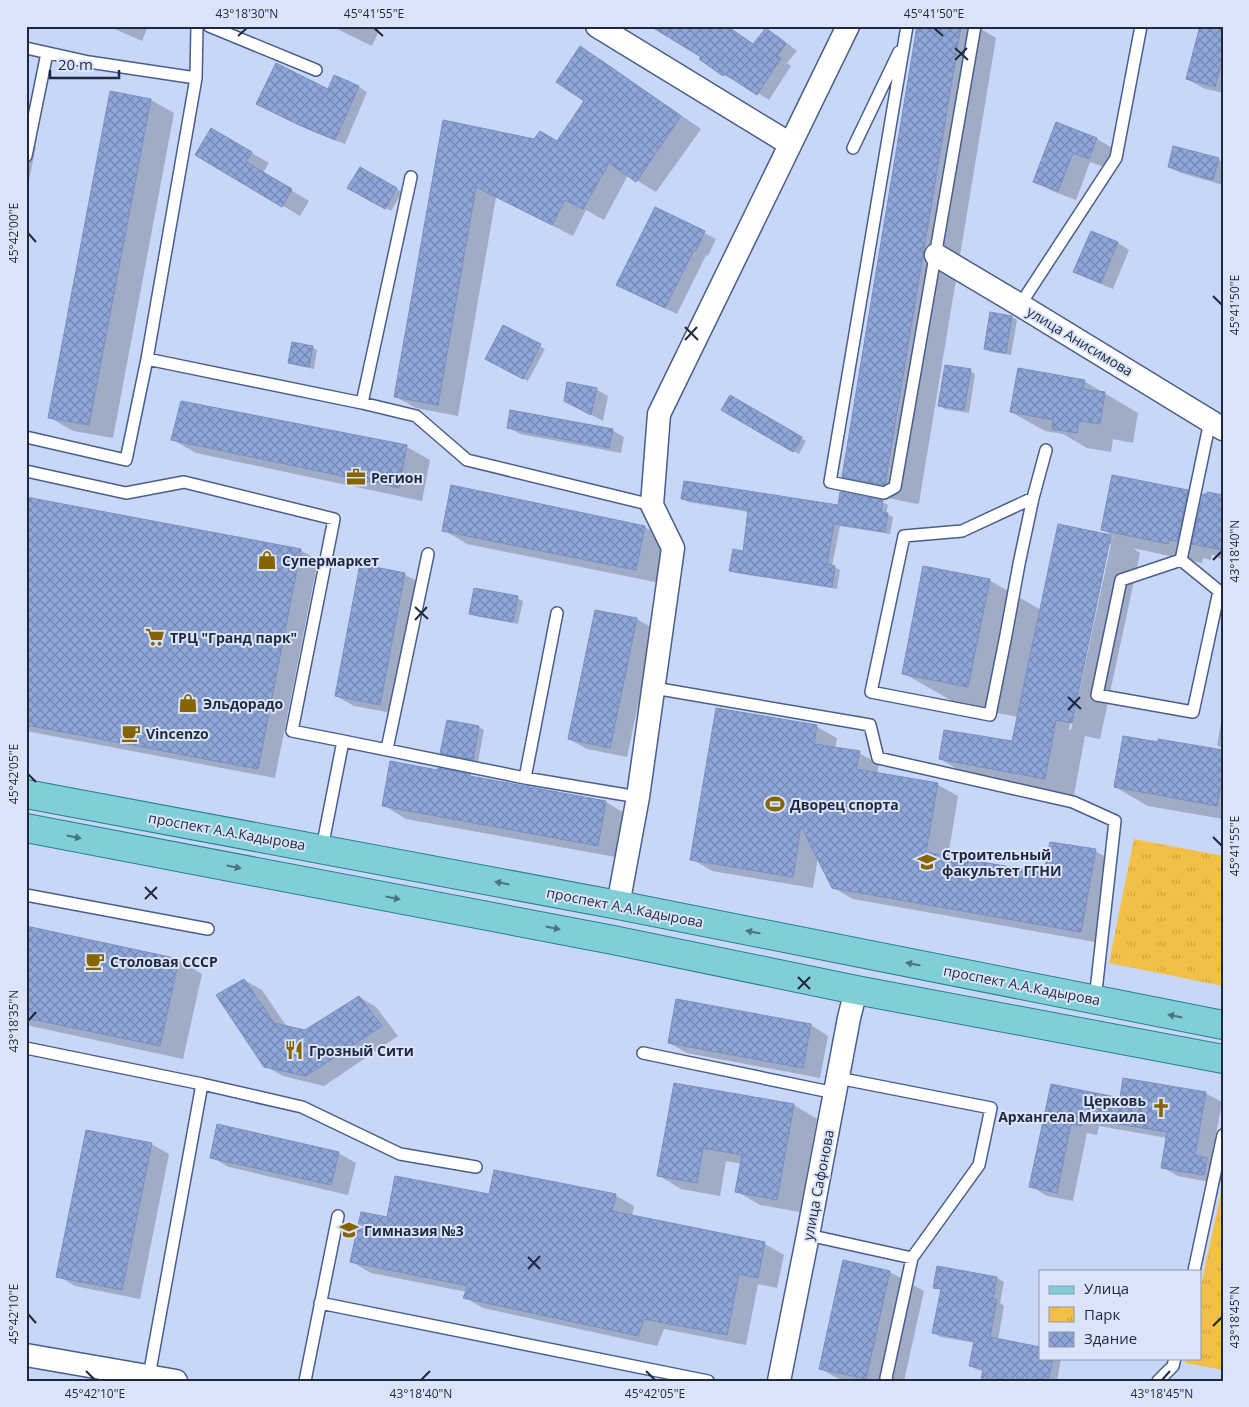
<svg xmlns="http://www.w3.org/2000/svg" width="1249" height="1407" font-family="'Open Sans',sans-serif">
<defs>
<pattern id="park-tufts" width="24" height="20" patternUnits="userSpaceOnUse" patternTransform="scale(1.25)"><rect width="24" height="20" fill="#f2c046"/><path d="M3 7l-1-3M5 7V3M7 7l1-3M15 17l-1-3M17 17v-4M19 17l1-3" fill="none" stroke="#cfa53e"/></pattern>
<pattern id="building-cross-hatch" width="8" height="8" patternUnits="userSpaceOnUse" patternTransform="scale(1.25)"><rect width="8" height="8" fill="#8fa6d8"/><path d="M0 0l8 8M0 8l8-8" fill="none" stroke="#7487b0"/></pattern>
</defs>
<rect width="100%" height="100%" fill="#c8d7f7"/>
<!-- park -->
<path fill="url(#park-tufts)" d="M1134,839l89,17v130l-114,-23z
M1223,1184v186l-38,-7 1,-5h14v-68z"/>
<!-- shadow -->
<path fill="#0003" fill-rule="evenodd" d="M108,26h40l-6,15z
M331,26h50l-9,20z
M918,26h58l20,12 -77,465 -2,1 -39,-8 -34,-20z
M1223,26v67l-20,-5 -16,-9z
M766,29l12,7 19,15 -10,12 4,3 -22,34 -33,-21 -1,2 -11,-6 30,-30z
M581,47l19,12 101,70 -45,63 -28,-17 -24,45 -18,-10 -13,26 -77,-39 -38,219 -42,-8 -20,-11 48,-275 91,19 23,1 28,-41z
M359,87l8,5 -22,52 -36,-14 -43,-22 63,-17z
M151,100l23,13 -61,325 -40,-7 -24,-14z
M1057,123l40,16 17,10 -7,19 -17,-6 -14,38 -24,-9 -17,-10z
M211,129l58,34 -6,10 46,28 -9,15 -104,-62z
M26,140l10,6 -8,39h-2z
M1218,160l5,2v23l-42,-12 -12,-6z
M360,168l42,24 -11,19 -42,-24z
M656,208l60,31 -8,17 -2,-1 -29,59 -48,-23z
M1091,232l27,11 11,7 -16,39 -27,-11 -11,-7z
M1012,317l5,3 -6,35 -20,-3 -6,-3z
M504,327l41,22 -17,32 -41,-22z
M312,347l5,3 -3,19 -19,-4 -5,-3z
M970,371l5,3 -6,39 -24,-4 -5,-3z
M1084,381l54,32 -5,30 -20,-4 -2,13 -24,-4 -24,-14 -18,-3 -34,-19z
M596,389l12,7 -5,25 -26,-14z
M730,397l76,44 -7,13 -76,-44z
M182,402l225,45 23,13 -8,41 -226,-48 -23,-13z
M508,427l104,3 12,7 -3,16 -101,-19z
M452,486l193,41 23,14 -8,42 -193,-39 -23,-14z
M1187,492l15,8 21,-4v64l-11,-6 -1,6 -8,-2 -1,5 -69,-15 7,5 -40,186 -15,-3 -11,59 -106,-20 -28,-16 73,-17 5,-25 -57,-11 -58,-33 86,-93 52,30 18,-85 55,12 -12,-8zM1108,544h3l-40,186 -2,-1z
M26,498l274,52 18,10 -43,218 -249,-47z
M683,499l156,7 43,-4 6,3 -2,9 7,3 -3,17 -50,-8 -8,40 8,4 -3,19 -101,-16 -5,-3 13,-18 5,-40 -61,-10z
M404,574l18,10 -25,130 -43,-8 -18,-10z
M517,598l6,3 -5,23 -43,-8 -5,-3z
M637,619l17,10 -27,128 -40,-8 -18,-10z
M1223,712v36l-6,-3z
M479,727l5,3 -6,32 -31,-6 -5,-3z
M817,727l20,11 -2,11 24,4 20,11 -2,10 61,11 20,11 -10,61 97,17 50,-23 20,11 -14,81 -248,-44 -21,-12 -14,-30 -5,31 -101,-17 -20,-12z
M1223,752v67l-75,-13 -33,-19z
M470,776l4,2 132,24 23,14 -8,42 -215,-39 -23,-14z
M26,928l152,32 24,14 -19,85 -157,-34z
M244,980l18,10 25,37 18,4 54,-34 17,10 22,29 -74,50 -41,-10 -18,-10z
M677,1001l134,24 17,11 -8,42 -133,-25 -18,-10z
M675,1084l119,21 23,14 -17,93 -40,-7 -24,-14 6,-27 -16,-3 -6,35 -39,-7 -23,-14z
M1052,1085l69,14 84,-6 17,9 -11,59 12,7 -3,16 -42,-8 -16,-9 5,-29 -68,-12 -2,9 -10,-2 -14,68 -26,-5 -16,-10z
M151,1144l18,10 -29,145 -65,-13 -17,-10z
M338,1153l18,10 -8,32 -119,-28 -18,-10z
M615,1195l19,11 -2,10 133,28 19,11 -7,33 -19,-4 -12,61 -82,-16 -7,17 -174,-38 -19,-11 3,-5 -96,-19 -19,-11 36,-43 102,-23z
M844,1262l46,10 34,19 -20,90h-62l-21,-12z
M997,1278l7,4 -4,21 4,3 -6,34 42,9v9h21l-4,23h-75l2,-10 -6,-1 -8,-4 5,-23 -34,-6 -7,-4 8,-42 -8,-4z"/>
<!-- building -->
<path fill="url(#building-cross-hatch)" stroke="#798fc0" d="M650,26h77l26,18 13,-16 20,16 -9,12 4,2 -24,37 -32,-21 -2,2 -24,-17 2,-2z
M917,26h44l-76,458 -2,1 -41,-8z
M1200,26h23v32l-8,29 -29,-8z
M580,46l101,70 -45,66 -27,-19 -26,46 -18,-9 -13,25 -76,-38 -38,218 -44,-8 49,-277 91,19 6,-8 17,10 27,-40 -28,-19z
M276,63l52,26 6,-14 25,11 -24,54 -36,-15 -43,-21z
M110,91l41,8 -62,326 -41,-7z
M1056,122l41,16 -8,21 -16,-6 -15,38 -25,-9z
M211,128l41,24 -6,10 46,27 -10,18 -87,-52z
M1173,146l46,12 -6,22 -45,-13z
M360,167l37,21 -12,21 -38,-21z
M655,207l50,24 -9,20 -2,-1 -29,58 -49,-23z
M1091,231l27,11 -17,41 -28,-11z
M990,312l22,4 -6,37 -22,-4z
M503,325l38,19 -18,35 -38,-20z
M292,342l21,4 -4,21 -21,-4z
M945,365l26,4 -7,41 -26,-4z
M1018,368l67,12 -2,9 22,3 -5,32 -21,-3 -2,12 -25,-4 1,-9 -43,-8z
M567,382l30,6 -6,27 -27,-14z
M730,395l72,42 -9,15 -72,-42z
M181,401l226,44 -8,43 -228,-48z
M510,410l103,19 -4,19 -102,-20z
M1112,475l76,15 -11,51 -8,-1 -1,4 -67,-14z
M684,481l154,24 2,-13 43,8 -2,12 7,1 -3,19 -51,-8 -7,40 8,2 -3,21 -103,-16 4,-22 10,2 5,-41 -67,-11z
M451,485l194,41 -9,44 -194,-39z
M1207,492l16,3v55l-31,-6 11,-50h4z
M26,497l275,52 -43,220 -232,-44z
M1058,524l53,11 -39,188 -16,-3 -11,59 -106,-20 5,-29 68,11z
M360,564l45,9 -25,132 -45,-9z
M923,566l67,13 -22,108 -66,-13z
M474,588l44,8 -5,26 -44,-8z
M595,610l42,8 -27,130 -42,-9z
M716,708l101,17 -3,19 46,7 -4,18 82,14 -12,69 118,21 6,-31 46,7 -15,83 -249,-44 -31,-62 -8,51 -103,-17z
M447,720l32,6 -6,34 -33,-7z
M1123,736l35,6v-3l65,11v24l-6,32 -103,-19z
M390,761l47,9 1,-2 32,6v2l136,25 -8,45 -216,-40z
M26,926l153,33 -19,87 -134,-28z
M244,979l30,44 31,7 54,-34 23,30 -76,50 -42,-9 -48,-72z
M676,999l135,25 -8,44 -135,-25z
M1123,1078l83,14 -11,63 12,3 -3,17 -43,-7 6,-36 -84,-14 -2,8 -10,-2 -14,69 -28,-6 22,-103 69,14z
M674,1083l120,21 -17,96 -42,-8 7,-37 -39,-7 -6,35 -40,-7z
M217,1124l122,28 -8,33 -121,-27z
M86,1130l66,13 -30,147 -66,-13z
M494,1170l122,24 -4,17 153,31 -7,36 -19,-4 -12,61 -83,-16 -6,17 -175,-38 5,-12 -118,-24 11,-50 26,5 8,-41 94,18z
M843,1260l47,11 -24,108 -47,-10z
M937,1266l60,11 -4,22 4,1 -7,37 50,10v11h13l-5,23h-67l2,-12 -14,-3 5,-25 -42,-8 9,-44 -8,-1z"/>
<g fill="none" stroke-linecap="round" stroke-linejoin="round">
<!-- service casing -->
<g stroke="#4a5e8b" stroke-width="14">
<path id="service" d="M209,26l107,44
M907,26l-77,456 54,11 11,-6 80,-461
M26,48l63,14 107,16
M853,148l46,-96
M26,156l21,-103
M1020,305l96,-147 25,-132
M147,359l215,44 54,13 51,44 185,45
M362,403l49,-226
M26,437l100,23 21,-101 49,-281 1,-52
M26,471l100,22 58,-11 150,37 -42,212 51,10
M1033,498l-71,33 -58,5 -33,156 119,23 16,-80 13,-71 14,-66 13,-48
M1181,560l-60,20 -24,115 96,17 26,-121 -38,-31 29,-139
M654,688l216,37 8,33 195,44 42,19 -20,179
M387,749l41,-195
M525,778l32,-165
M322,848l21,-107 182,37 113,19
M26,895l182,34
M26,1048l176,36 -53,292
M643,1053l192,40
M202,1084l100,23 98,47 76,13
M808,1235l104,23 67,-93 12,-57 -153,-30
M1194,1271l29,-136
M320,1303l388,78
M305,1381l33,-165
M887,1381l-1,-3 26,-120
M1158,1381l15,-15 2,-8"/>
</g>
<!-- minor casing -->
<g stroke="#4a5e8b" stroke-width="25">
<path id="minor" d="M597,26l193,118
M936,255l84,50 203,124
M618,905l20,-108 35,-249 -21,-43 7,-91 189,-388
M26,1355l150,26
M779,1381l29,-146 41,-217 7,-28"/>
</g>
<!-- primary casing -->
<g stroke="#278090" stroke-width="30">
<path id="primary" d="M26,794l592,111 605,120
M26,828l587,112 243,50 367,69"/>
</g>
<!-- service -->
<use href="#service" stroke="#fff" stroke-width="11"/>
<!-- minor -->
<use href="#minor" stroke="#fff" stroke-width="22"/>
<!-- primary -->
<use href="#primary" stroke="#80cfd7" stroke-width="28"/>
</g>
<!-- one-way arrows -->
<defs><path id="oneway-solid" d="M-6-.8H1V-3.2L6.5 0L1 3.2V.8H-6Z" transform="scale(1.25)"/></defs>
<g fill="#4b7382">
<use href="#oneway-solid" transform="translate(74 837) rotate(11)"/>
<use href="#oneway-solid" transform="translate(234 867) rotate(11)"/>
<use href="#oneway-solid" transform="translate(502 883) rotate(-169)"/>
<use href="#oneway-solid" transform="translate(393 898) rotate(11)"/>
<use href="#oneway-solid" transform="translate(553 928) rotate(11)"/>
<use href="#oneway-solid" transform="translate(753 932) rotate(-169)"/>
<use href="#oneway-solid" transform="translate(913 964) rotate(-169)"/>
<use href="#oneway-solid" transform="translate(1175 1016) rotate(-169)"/>
</g>
<!-- ticks -->
<path fill="none" stroke="#1f283c" stroke-width="2" d="M374,28l9,8M934,28l9,8M238,36l9,-8M955,48l13,12M955,60l12,-12M28,233l8,9M1213,296l9,9M685,327l13,13M685,340l12,-13M1213,560l9,-9M415,607l13,12M415,620l12,-13M1068,697l13,12M1068,710l12,-13M28,774l8,8M1213,837l9,9M145,887l12,12M145,899l12,-12M798,977l12,12M798,989l12,-12M28,1021l8,-9M528,1257l12,12M528,1269l12,-13M28,1314l8,9M1213,1326l9,-9M86,1371l9,9M646,1371l9,9M421,1380l9,-9M1162,1380l8,-9"/>
<!-- icons -->
<defs>
<g id="office-bare" transform="scale(1.5)"><path d="M-6-3h4V-5.5h4V-3h4V5H-6ZM-1-4.5V-3h2v-1.5ZM-6 0V1H6V0Z" fill="#866500" stroke="#dae4f9" stroke-width="2.5" paint-order="stroke"/></g>
<g id="shop-bare" transform="scale(1.5)"><path d="M-5-2.5h2.3a2.7 3.5 0 0 1 5.4 0H5L5.5 6h-11ZM-1.5-2.5h3a1.5 2.3 0 0 0-3 0Z" fill="#866500" stroke="#dae4f9" stroke-width="2.5" paint-order="stroke"/></g>
<g id="supermarket-bare" transform="scale(1.5)"><path d="M-6-5.5h2.5l.6 2H6L4.5 2H-2.5L-4.4-4H-6ZM-1.5 3.2a1.3 1.3 0 1 0 .1 0ZM3 3.2a1.3 1.3 0 1 0 .1 0Z" fill="#866500" stroke="#dae4f9" stroke-width="2.5" paint-order="stroke"/></g>
<g id="cafe-bare" transform="scale(1.5)"><path d="M-5.5-4.5H6V0H3Q3 3.5 0 3.5H-2.5Q-5.5 3.5-5.5 0ZM3-3.2v2h1.7v-2ZM-6 4.5H4V6H-6Z" fill="#866500" stroke="#dae4f9" stroke-width="2.5" paint-order="stroke"/></g>
<g id="stadium-bare" transform="scale(1.5)"><path d="M0-5a6.5 5 0 1 0 0 10a6.5 5 0 1 0 0-10ZM-3.5-1.8h7v3.6h-7Z" fill="#866500" stroke="#dae4f9" stroke-width="2.5" paint-order="stroke"/></g>
<g id="university-bare" transform="scale(1.5)"><path d="M0-5L7-2L0 1L-7-2ZM-4 1L0 2.5L4 1V4Q0 6-4 4Z" fill="#866500" stroke="#dae4f9" stroke-width="2.5" paint-order="stroke"/></g>
<g id="restaurant-bare" transform="scale(1.5)"><path d="M-5-6h1v4h1v-4h1v4h1v-4h1v5L-1.5 .5V6h-2V.5L-5-1ZM5-6V6H3V1.5H1.5Q1.5-4 5-6Z" fill="#866500" stroke="#dae4f9" stroke-width="2.5" paint-order="stroke"/></g>
<g id="church-bare" transform="scale(1.5)"><path d="M-1.2-6h2.4v3.5h3.3v2.4h-3.3V6h-2.4V-.1h-3.3v-2.4h3.3Z" fill="#866500" stroke="#dae4f9" stroke-width="2.5" paint-order="stroke"/></g>
<g id="school-bare" transform="scale(1.5)"><path d="M0-5L7-2L0 1L-7-2ZM-4 1L0 2.5L4 1V4Q0 6-4 4Z" fill="#866500" stroke="#dae4f9" stroke-width="2.5" paint-order="stroke"/></g>
</defs>
<g fill-rule="evenodd">
<use href="#office-bare" x="356" y="477"/>
<use href="#shop-bare" x="267" y="560"/>
<use href="#supermarket-bare" x="155" y="637"/>
<use href="#shop-bare" x="188" y="703"/>
<use href="#cafe-bare" x="131" y="733"/>
<use href="#stadium-bare" x="775" y="804"/>
<use href="#university-bare" x="927" y="862"/>
<use href="#cafe-bare" x="95" y="961"/>
<use href="#restaurant-bare" x="294" y="1050"/>
<use href="#church-bare" x="1161" y="1108"/>
<use href="#school-bare" x="349" y="1230"/>
</g>
<g text-anchor="middle" dominant-baseline="central" stroke-width="4" stroke-linejoin="round" paint-order="stroke">
<!-- street labels -->
<g font-size="14" fill="#1f283c" stroke="#dae4f9">
<text transform="translate(1080 341) rotate(31)">улица Анисимова</text>
<text transform="translate(227 831) rotate(10)">проспект А.А.Кадырова</text>
<text transform="translate(625 907) rotate(11)">проспект А.А.Кадырова</text>
<text transform="translate(1022 985) rotate(11)">проспект А.А.Кадырова</text>
<text transform="translate(818 1185) rotate(-79)">улица Сафонова</text>
</g>
<!-- poi labels -->
<g font-size="14" font-weight="bold" fill="#1f283c" stroke="#dae4f9" text-anchor="start">
<text x="371" y="477">Регион</text>
<text x="282" y="560">Супермаркет</text>
<text x="170" y="637">ТРЦ "Гранд парк"</text>
<text x="203" y="703">Эльдорадо</text>
<text x="146" y="733">Vincenzo</text>
<text x="790" y="804">Дворец спорта</text>
<text x="942" y="854">Строительный<tspan x="942" dy="16">факультет ГГНИ</tspan></text>
<text x="110" y="961">Столовая СССР</text>
<text x="309" y="1050">Грозный Сити</text>
<text x="1146" y="1100" text-anchor="end">Церковь<tspan x="1146" dy="16">Архангела Михаила</tspan></text>
<text x="364" y="1230">Гимназия №3</text>
</g>
</g>
<!-- border -->
<rect width="1249" height="1407" fill="none" stroke="#dae4f9" stroke-width="55"/>
<!-- legend -->
<rect x="1039" y="1270" width="162" height="90" fill="#dae4f9" stroke="#8f99ad"/>
<rect x="1049" y="1286" width="25" height="8" fill="#80cfd7" stroke="#8f99ad"/>
<text x="1084" y="1294" font-size="15" fill="#1f283c">Улица</text>
<rect x="1049" y="1307" width="25" height="15" fill="url(#park-tufts)" stroke="#8f99ad"/>
<text x="1084" y="1320" font-size="15" fill="#1f283c">Парк</text>
<rect x="1049" y="1332" width="25" height="15" fill="url(#building-cross-hatch)" stroke="#8f99ad"/>
<text x="1084" y="1344" font-size="15" fill="#1f283c">Здание</text>
<!-- scale -->
<path d="M50 70v8h69v-8" fill="none" stroke="#1f283c" stroke-width="2.5"/>
<text x="58" y="70" font-size="15" fill="#1f283c" stroke="#dae4f9" stroke-width="4" paint-order="stroke">20 m</text>
<rect x="28" y="28" width="1194" height="1352" fill="none" stroke="#1f283c" stroke-width="2"/>
<g font-size="12" text-anchor="middle" fill="#1f283c">
<text x="247" y="18">43°18'30"N</text>
<text x="374" y="18">45°41'55"E</text>
<text x="934" y="18">45°41'50"E</text>
<text transform="translate(14 233) rotate(-90)" y="4">45°42'00"E</text>
<text transform="translate(1235 305) rotate(-90)" y="4">45°41'50"E</text>
<text transform="translate(1235 551) rotate(-90)" y="4">43°18'40"N</text>
<text transform="translate(14 774) rotate(-90)" y="4">45°42'05"E</text>
<text transform="translate(1235 846) rotate(-90)" y="4">45°41'55"E</text>
<text transform="translate(14 1021) rotate(-90)" y="4">43°18'35"N</text>
<text transform="translate(14 1314) rotate(-90)" y="4">45°42'10"E</text>
<text transform="translate(1235 1317) rotate(-90)" y="4">43°18'45"N</text>
<text x="95" y="1398">45°42'10"E</text>
<text x="421" y="1398">43°18'40"N</text>
<text x="655" y="1398">45°42'05"E</text>
<text x="1162" y="1398">43°18'45"N</text>
</g>
</svg>
